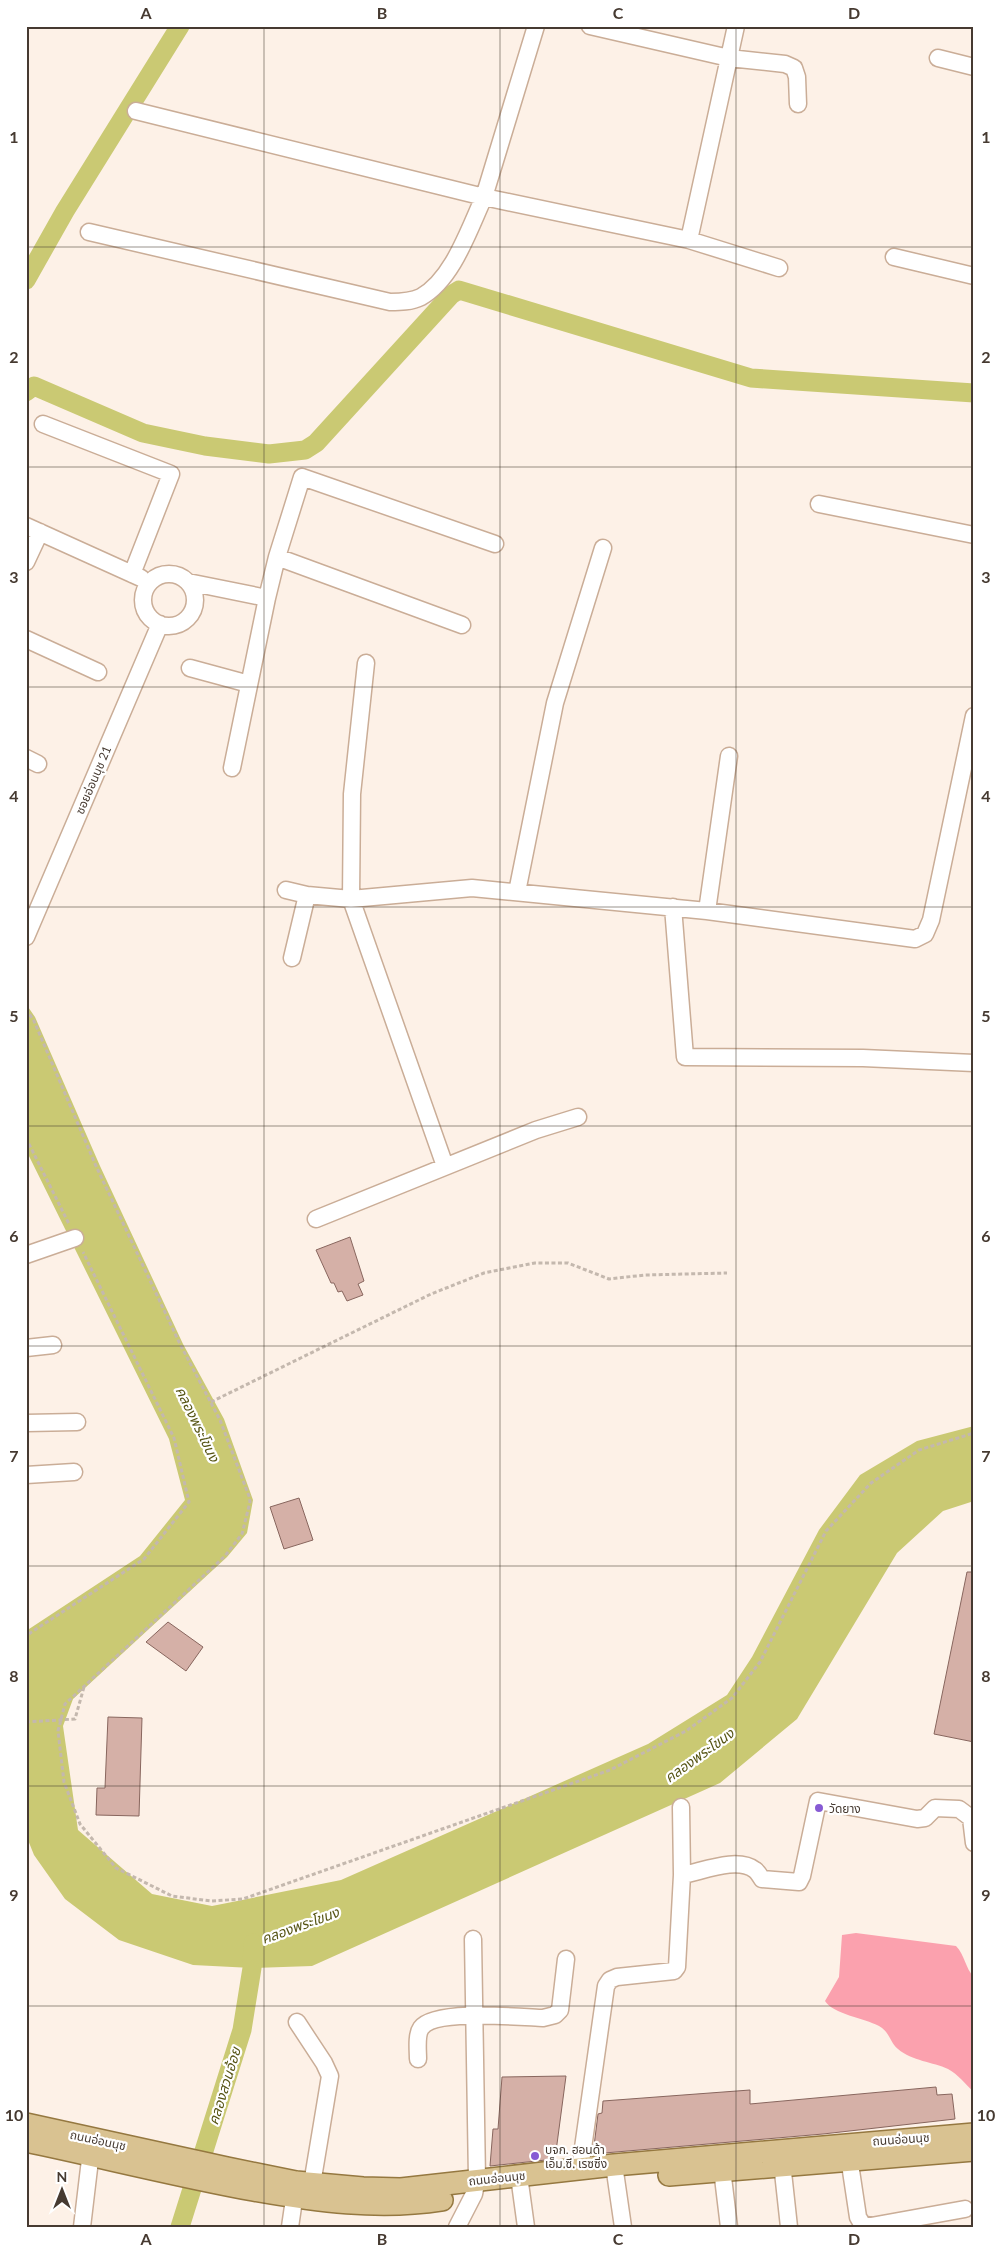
<svg xmlns="http://www.w3.org/2000/svg" width="1000" height="2253" font-family="Lato,'Noto Sans Thai',sans-serif">
<rect width="100%" height="100%" fill="#fdf1e7"/>
<!-- forest -->
<path fill="#fba1ae" d="M856,1933l100,13c9,9 9,22 18,31v115c-8,-7 -16,-18 -26,-23 -15,-7 -36,-8 -50,-20 -8,-6 -8,-17 -19,-23 -15,-8 -46,-12 -54,-25l14,-24 3,-42z"/>
<!-- water -->
<path fill="#cac973" d="M26,1004l9,13 65,149 83,178 41,75 29,81 -6,33 -20,24 -154,142 -10,27 15,104 74,64 60,12 129,-26 307,-136 79,-49 25,-38 67,-127 41,-55 57,-34 57,-15v75l-31,10 -46,42 -100,166 -77,64 -408,183 -60,2 -59,-3 -74,-25 -54,-41 -31,-44 -8,-20v-204l114,-75 45,-56 -16,-61 -143,-289z"/>
<g fill="none" stroke-linecap="round" stroke-linejoin="round">
<!-- canal -->
<path stroke="#cac973" stroke-width="19" d="M26,280l39,-69 115,-185
M26,392l8,-6 109,47 62,13 64,8 36,-4 11,-7 135,-148 8,-5 292,88 223,15
M180,2227l62,-197 10,-62 1,-25"/>
</g>
<!-- building -->
<path fill="#d5b0a7" stroke="#88665e" d="M350,1237l14,44 -6,3 5,11 -16,6 -5,-10 -4,1 -4,-9h-3l-15,-33z
M299,1498l14,42 -29,9 -14,-42z
M967,1572h7v170l-40,-8z
M168,1622l35,25 -17,24 -40,-29z
M108,1717l34,1 -3,98 -43,-1 1,-27h8z
M566,2076l-11,83 -65,7 3,-37h5l4,-52z
M936,2087l1,8 15,-1 3,25 -132,15 -230,20 5,-40 4,-1 1,-12 147,-11v14z"/>
<g fill="none" stroke-linecap="round" stroke-linejoin="round">
<!-- minor casing -->
<g stroke="#caad97" stroke-width="19">
<path id="minor" d="M590,26l139,32 56,6 9,4 3,9 1,27
M938,58l36,9
M136,111l348,86 52,-171
M89,232l301,70c10,0 21,0 31,-5 32,-18 48,-68 63,-100l205,43 90,28
M689,240l47,-214
M894,257l80,19
M43,424l128,50 -39,100
M819,504l155,31
M26,526l115,52
M277,557l185,68
M26,562l14,-30
M143 600a26 26 0 1 1 52 0a26 26 0 1 1-52 0Z
M188,582l79,16 10,-41 25,-80 193,67
M26,639l72,33
M366,663l-14,131 -1,105 94,267
M190,668l59,16
M26,758l12,6
M232,768l35,-170
M286,890l21,5 44,4 121,-11 235,23 208,28 10,-5 6,-14 43,-204
M517,892l38,-189 48,-155
M673,907l12,150 178,1 111,5
M707,911l22,-155
M26,937l134,-313
M292,958l15,-63
M316,1219l220,-89 42,-13
M26,1255l49,-17
M26,1348l27,-3
M26,1423l51,-1
M26,1475l48,-3
M682,1875c19,-3 55,-19 73,-5 3,2 5,6 7,9l37,3 3,-6 16,-75 99,18 8,-1 10,-10 24,1 12,9 3,25
M297,2022l27,41 6,13 -18,108
M418,2059c0,-8 -2,-24 3,-31 13,-19 99,-11 122,-10l12,-3 5,-5 6,-51
M848,2151l10,66 4,7 9,2 94,-17
M781,2154l8,73
M721,2161l8,66
M614,2165l9,62
M580,2169l26,-183 4,-6 7,-3 57,-6 3,-4 5,-92 -1,-68
M519,2176l7,51
M82,2227l10,-84
M290,2227l6,-41
M457,2227l17,-33 3,-15 -4,-240"/>
</g>
<!-- major casing -->
<g stroke="#957840" stroke-width="24">
<path id="major" d="M26,2124l201,44 69,14 67,6 38,1 213,-24 360,-31
M26,2141c76,16 151,35 227,49 62,11 126,20 189,10
M669,2175l305,-25"/>
</g>
<!-- path -->
<path stroke="#c4b8ae" stroke-width="3" stroke-dasharray="4 2.5" stroke-linecap="butt" d="M26,1009l8,12 62,145 84,178 40,76 29,76 1,6 -8,32 -17,22 -160,148 -7,27 6,51 16,42 36,44 56,28 39,5 32,-2 367,-129 76,-39 46,-33 28,-36 66,-131 45,-48 48,-33 55,-17
M26,1138l43,86
M211,1402l220,-108 53,-21 51,-10h33l41,16 36,-4 82,-2
M26,1640l4,-7 114,-74 45,-57 -15,-64 -91,-186
M26,1722l49,-3 9,-32"/>
<!-- minor -->
<use href="#minor" stroke="#fff" stroke-width="16"/>
<!-- major -->
<use href="#major" stroke="#d9c291" stroke-width="21"/>
</g>
<!-- grid -->
<path fill="none" stroke="#463a31" stroke-width="1" stroke-opacity="0.55" d="M264,26v2201M500,26v2201M736,26v2201M26,247h948M26,467h948M26,687h948M26,907h948M26,1126h948M26,1346h948M26,1566h948M26,1786h948M26,2006h948"/>
<!-- markers -->
<g fill="#875bd4" stroke="#fff" stroke-width="2">
<circle cx="819" cy="1808" r="5"/>
<circle cx="535" cy="2156" r="5"/>
</g>
<g text-anchor="middle" dominant-baseline="central" stroke-width="4.5" stroke-linejoin="round" paint-order="stroke">
<!-- street labels -->
<g font-size="12" fill="#463a31" stroke="#fff">
<text transform="translate(93 780) rotate(-67)">ซอยอ่อนนุช 21</text>
<text transform="translate(901 2139) rotate(-4)">ถนนอ่อนนุช</text>
<text transform="translate(98 2140) rotate(12)">ถนนอ่อนนุช</text>
<text transform="translate(497 2178) rotate(-6)">ถนนอ่อนนุช</text>
</g>
<!-- poi labels -->
<g font-size="12" fill="#463a31" stroke="#fff" text-anchor="start">
<text x="829" y="1808">วัดยาง</text>
<text x="545" y="2149">บจก. ฮอนด้า<tspan x="545" dy="14">เอ็ม.ซี. เรซซิ่ง</tspan></text>
</g>
<!-- water labels -->
<g font-size="14" font-style="italic" fill="#565414" stroke="#fff">
<text transform="translate(198 1424) rotate(64)">คลองพระโขนง</text>
<text transform="translate(699 1755) rotate(-36)">คลองพระโขนง</text>
<text transform="translate(300 1925) rotate(-20)">คลองพระโขนง</text>
<text transform="translate(224 2086) rotate(-73)">คลองสวนอ้อย</text>
</g>
</g>
<!-- border -->
<rect width="1000" height="2253" fill="none" stroke="#ffffff" stroke-width="55"/>
<!-- north arrow -->
<g transform="translate(62 2190)" stroke="#ffffff" stroke-width="4" paint-order="stroke">
<path d="M0-4L9 19L0 12L-9 19Z" fill="#463a31"/>
<text y="-8" font-size="14" font-weight="bold" text-anchor="middle" fill="#463a31">N</text>
</g>
<rect x="28" y="28" width="944" height="2198" fill="none" stroke="#463a31" stroke-width="2"/>
<g font-size="16" text-anchor="middle" font-weight="bold" fill="#463a31">
<text x="146" y="19">A</text>
<text x="382" y="19">B</text>
<text x="618" y="19">C</text>
<text x="854" y="19">D</text>
<text x="14" y="143">1</text>
<text x="986" y="143">1</text>
<text x="14" y="363">2</text>
<text x="986" y="363">2</text>
<text x="14" y="583">3</text>
<text x="986" y="583">3</text>
<text x="14" y="802">4</text>
<text x="986" y="802">4</text>
<text x="14" y="1022">5</text>
<text x="986" y="1022">5</text>
<text x="14" y="1242">6</text>
<text x="986" y="1242">6</text>
<text x="14" y="1462">7</text>
<text x="986" y="1462">7</text>
<text x="14" y="1682">8</text>
<text x="986" y="1682">8</text>
<text x="14" y="1901">9</text>
<text x="986" y="1901">9</text>
<text x="14" y="2121">10</text>
<text x="986" y="2121">10</text>
<text x="146" y="2245">A</text>
<text x="382" y="2245">B</text>
<text x="618" y="2245">C</text>
<text x="854" y="2245">D</text>
</g>
</svg>
